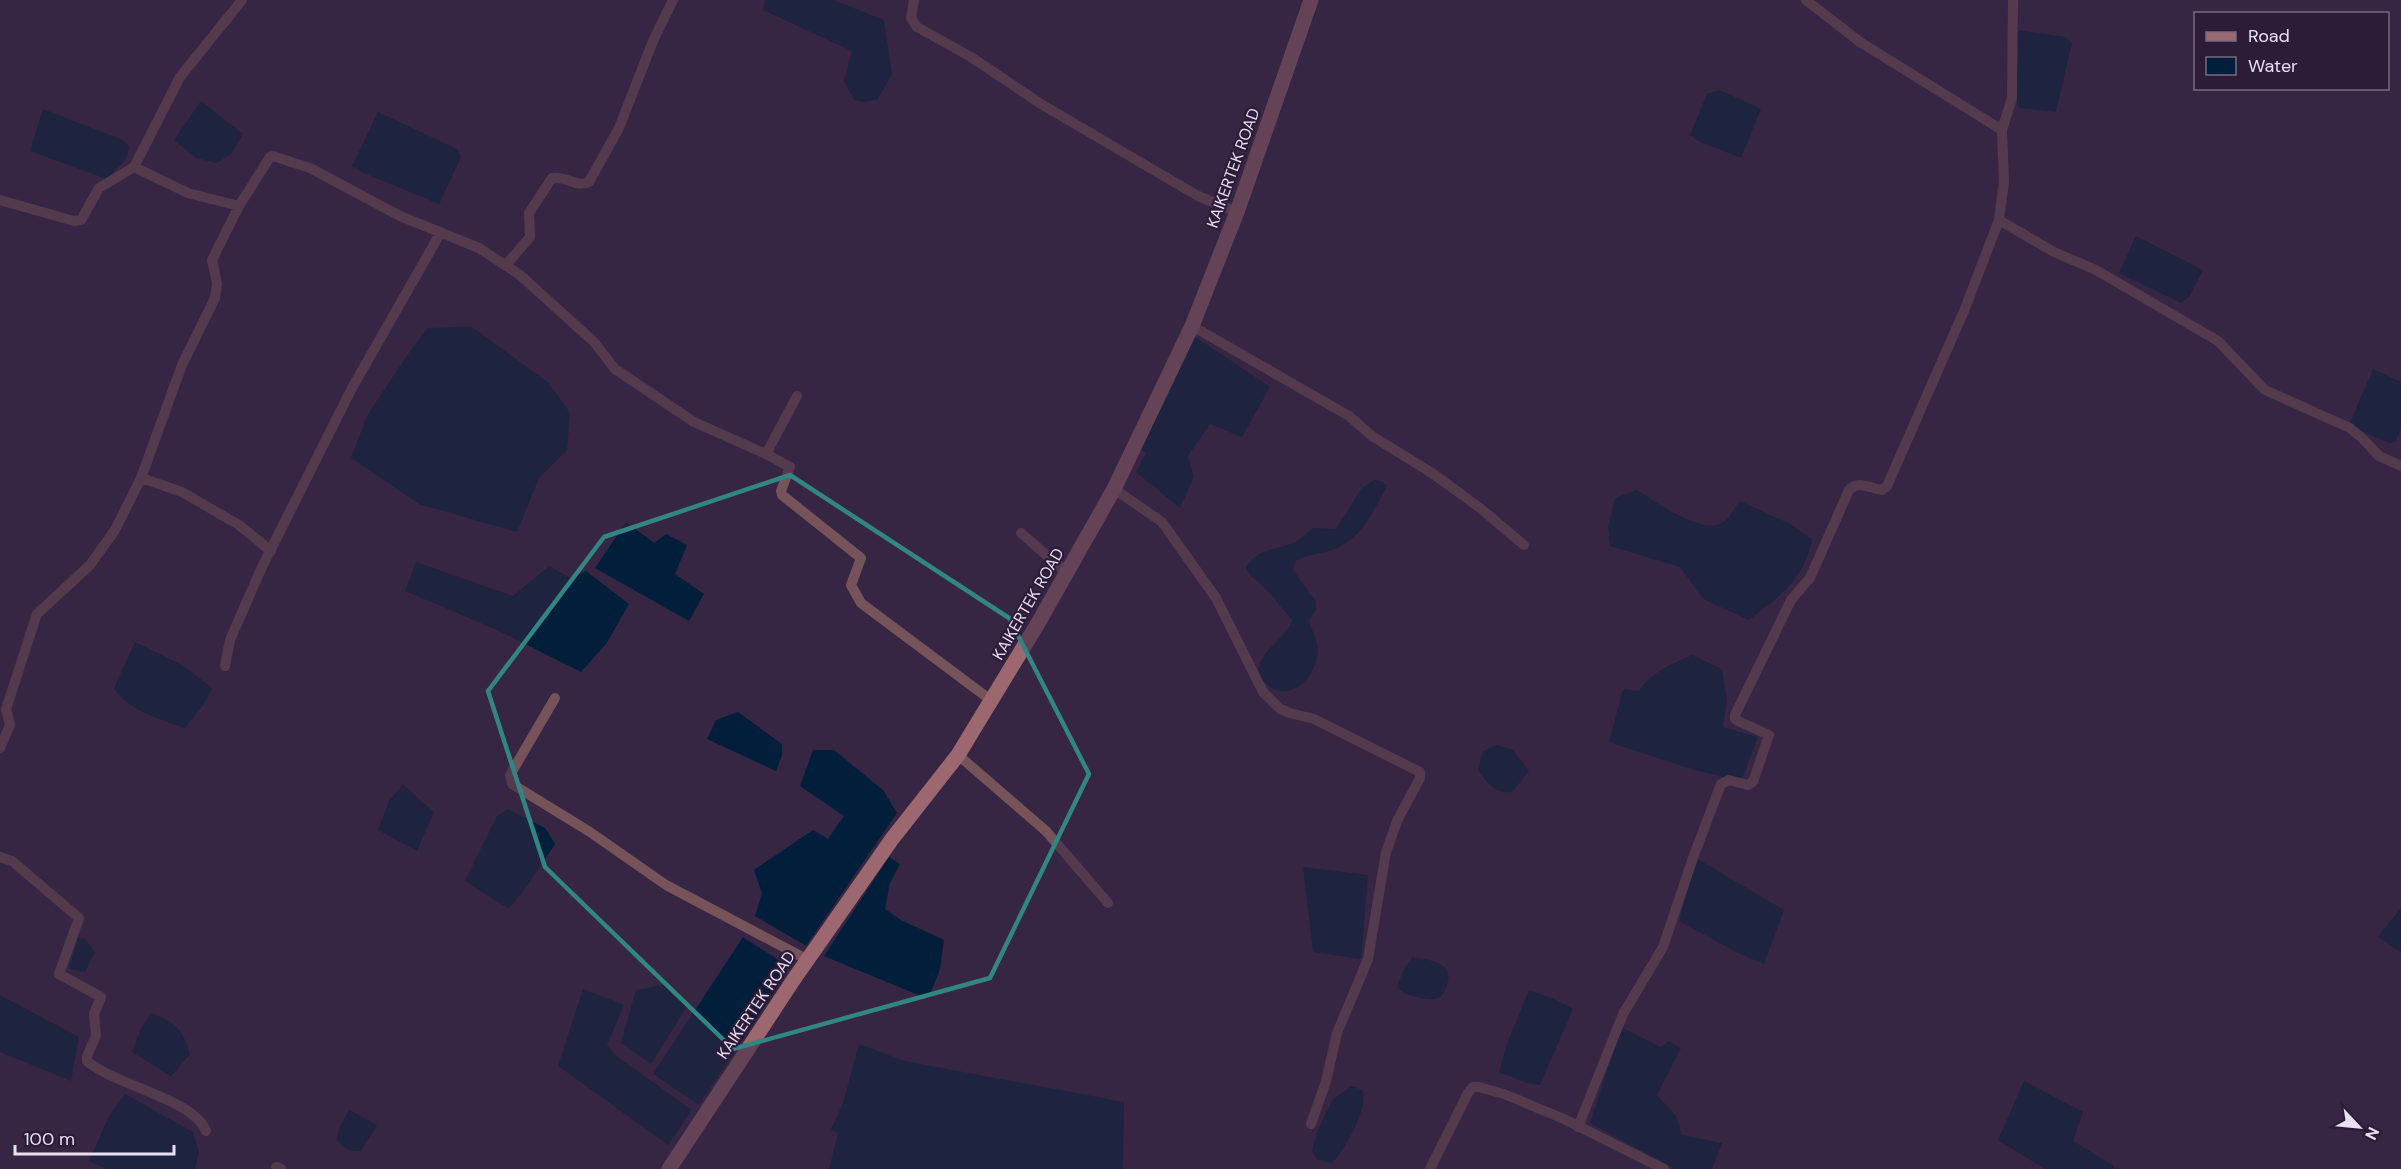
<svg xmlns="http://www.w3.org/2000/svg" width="2401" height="1169" font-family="'DM Sans',sans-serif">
<rect width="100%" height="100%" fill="#362643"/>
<!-- water -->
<path fill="#011f3a" d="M765,0h68l51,20 8,54 -15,26 -13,2 -10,-2 -10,-19 8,-30 -89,-41z
M2016,30l50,7 6,6 -16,69 -37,-4 -4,-12z
M1720,90l41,19 -20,49 -45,-18 -6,-5 17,-41z
M201,101l42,33 -11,19 -15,10 -21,-5 -22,-18z
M43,109l80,31 7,7 -5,13 -18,19 -77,-28z
M378,112l79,37 4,8 -22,47 -75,-31 -12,-7z
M2136,236l67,34 -14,27 -8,6 -62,-30z
M472,327l77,56 21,30 -3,37 -28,28 -22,54 -98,-28 -68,-46 17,-44 40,-60 20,-26z
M1194,336l76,51 -28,50 -32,-13 -22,32 6,21 -14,31 -44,-36 10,-19 -7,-5z
M2373,369l28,13v46l-5,14 -7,1 -40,-18z
M1374,480l9,2 4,4c-14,26 -26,54 -55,64 -12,4 -26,5 -37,11l-2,9 23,32v8l-7,10c2,10 10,23 9,32 -4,34 -39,57 -60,21 1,-24 27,-32 34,-53l-28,-33 -14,-12 -4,-7c7,-18 32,-19 47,-25 8,-3 14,-10 20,-15l23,1 25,-40z
M1637,490c17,11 65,45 85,33 7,-4 13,-16 18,-22l50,23 22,15c-8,42 -32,57 -63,81l-46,-21 -23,-32 -70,-21 -2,-20 7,-28z
M626,522l28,21 12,-9 21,11 -12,29 29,20 -15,27 -94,-53z
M416,562l97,34 36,-30 22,12 15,-7 43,33 -23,40 -25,28 -86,-43 -90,-38z
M135,642l49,24 28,22 -8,16 -19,24c-23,-8 -58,-18 -71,-40z
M1692,655l30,14 5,31 -4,27 35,10 -17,44 -47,-11 -85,-28 14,-53 16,2c12,-19 33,-27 53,-36z
M738,712l44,32v11l-6,16 -69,-32 9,-19z
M1497,745l16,5 16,21 -17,21c-17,2 -25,-9 -34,-22l5,-19z
M813,750h21l49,40 14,23 -91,133 -51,-30 7,-23 -8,-23 59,-40 15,9 16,-23 -44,-30z
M403,784l31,28 -17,39 -39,-21 11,-29z
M508,809l37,19 10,16 -28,42 -18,23 -44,-28 32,-65z
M889,857l11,7 -10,19 -5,26 16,11 43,20 -4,29 -12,30 -104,-43z
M1696,858l88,52 -20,54 -24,-10 -61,-33z
M1303,867l65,8 -7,84 -48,-7z
M2401,908v44l-23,-15z
M743,937l43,28 1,7 -88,133 -46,-31z
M78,938l7,1 10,13 -10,20 -16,-3z
M1413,957c10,2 24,3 31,10 4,4 5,8 4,13 -3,20 -13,22 -30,17 -9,-2 -16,-3 -21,-11l8,-19z
M667,984l21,21 -37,59 -30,-21 15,-53z
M583,989l41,16 -17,40 8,10 77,55 -24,35 -110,-79z
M1529,990l25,9 19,10 -33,76 -13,-2 -28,-11 8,-28z
M0,995l79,42 -8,44 -71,-29z
M151,1013c24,8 32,17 39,41l-19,22 -39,-24 9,-24z
M1621,1027l40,20 8,-6 12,7 -24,47 19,21 6,19 40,8 -10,26h-37l-85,-46z
M859,1044l45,17 220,41 -1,67h-294l9,-36 -7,-3 12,-27z
M2024,1081l59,31 -10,29 41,25 -1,3h-68l-47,-29z
M1351,1086l11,4c1,4 2,10 1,14 -3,17 -19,47 -31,59l-14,-3 -6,-9 4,-17 16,-34z
M125,1094l68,38 6,20 -4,17h-88l-18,-8 21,-47z
M349,1110l28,15 -16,26c-11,1 -17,-2 -24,-11l2,-12z"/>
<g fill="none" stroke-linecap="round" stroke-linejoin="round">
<!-- street -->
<path stroke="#765358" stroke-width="10" d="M914,0l-3,18 6,9 54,30 70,47 157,92 39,16
M1806,0l54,42 142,88 10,-32 1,-98
M134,167l46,-90 62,-77
M0,200l74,21 7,-1 18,-32 35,-21 54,26 51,13 31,-49 3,-1 37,12 90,48 79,32 41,27 74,67 21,27 79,53 72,32 31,-58
M1999,220l55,32 42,18 122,71 47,49 85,38 13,11 16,17 22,10
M506,265l24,-28 -1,-24 23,-35c13,-3 23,10 37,4l30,-54 34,-87 20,-41
M1192,326l157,90 23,20 60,37 48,35 44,37
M766,454l24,13 -9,24 1,4 79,63 -10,27 10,18 131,98
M141,478l41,14 57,33 32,26
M1114,489l48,33 54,76 47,94 17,17 10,4 24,6 106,53v6l-22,41 -12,33 -18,107 -31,74 -11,48 -15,43
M1021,533l46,40
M225,666l5,-26 31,-71 91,-181 89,-156
M555,698l-45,77 2,9 78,48 76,53 142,75
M0,748l10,-23 -4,-16 31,-95 53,-49 25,-35 26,-52 41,-113 33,-67 2,-15 -5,-23 27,-54
M958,755l88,76 62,72
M0,857l12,4 67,57 -20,56 42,23 -7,17 2,22 -9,20v5c27,24 107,38 119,70
M1578,1127l45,-113 40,-67 31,-92 27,-71 8,-4 19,5 5,-3 16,-47 -31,-14 -3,-2v-4l56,-115 19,-22 39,-88c10,-11 21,-1 33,0l5,-4 77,-175 35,-91 5,-38 -2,-52
M276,1167l5,2
M1430,1169l38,-76 5,-6h6l25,7 60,25 100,50"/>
<!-- secondary -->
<path stroke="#9d676f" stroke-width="15" d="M669,1169l125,-190 98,-140 66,-84 79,-130 77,-136 78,-163 45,-114 74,-212"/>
</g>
<!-- marked area -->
<path d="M0 0H2401V1169H0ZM790,475l219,143 80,156 -99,204 -257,71 -188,-182 -57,-176 116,-154z" fill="#362643" fill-opacity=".55" fill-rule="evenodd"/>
<path fill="none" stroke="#308682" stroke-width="4.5" stroke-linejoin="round" d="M790,475l219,143 80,156 -99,204 -257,71 -188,-182 -57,-176 116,-154z"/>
<g text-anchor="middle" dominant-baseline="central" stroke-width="4.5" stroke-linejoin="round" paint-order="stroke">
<!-- street labels -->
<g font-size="16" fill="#e9dff2" stroke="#2c1c38">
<text transform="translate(1233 168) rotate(-70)">KAIKERTEK ROAD</text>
<text transform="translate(1028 604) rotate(-60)">KAIKERTEK ROAD</text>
<text transform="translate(756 1005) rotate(-56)">KAIKERTEK ROAD</text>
</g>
</g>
<!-- legend -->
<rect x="2194" y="12" width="195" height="78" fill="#2c1c38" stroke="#786a82" stroke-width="1.5"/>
<rect x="2206" y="32" width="30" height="9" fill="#9d676f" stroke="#786a82" stroke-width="1.5"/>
<text x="2248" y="42" font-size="18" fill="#e9dff2">Road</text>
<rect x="2206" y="57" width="30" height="18" fill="#011f3a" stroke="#786a82" stroke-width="1.5"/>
<text x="2248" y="72" font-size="18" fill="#e9dff2">Water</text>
<!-- north arrow -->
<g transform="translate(2359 1127) rotate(116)" stroke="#2c1c38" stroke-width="4.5" paint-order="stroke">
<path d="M0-4.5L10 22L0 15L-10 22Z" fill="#e9dff2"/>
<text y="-9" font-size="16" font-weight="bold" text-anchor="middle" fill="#e9dff2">N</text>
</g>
<!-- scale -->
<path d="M15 1145v9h159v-9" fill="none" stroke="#e9dff2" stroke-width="3"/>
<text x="24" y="1145" font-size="18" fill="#e9dff2" stroke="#2c1c38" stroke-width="4.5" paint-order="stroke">100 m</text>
</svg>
